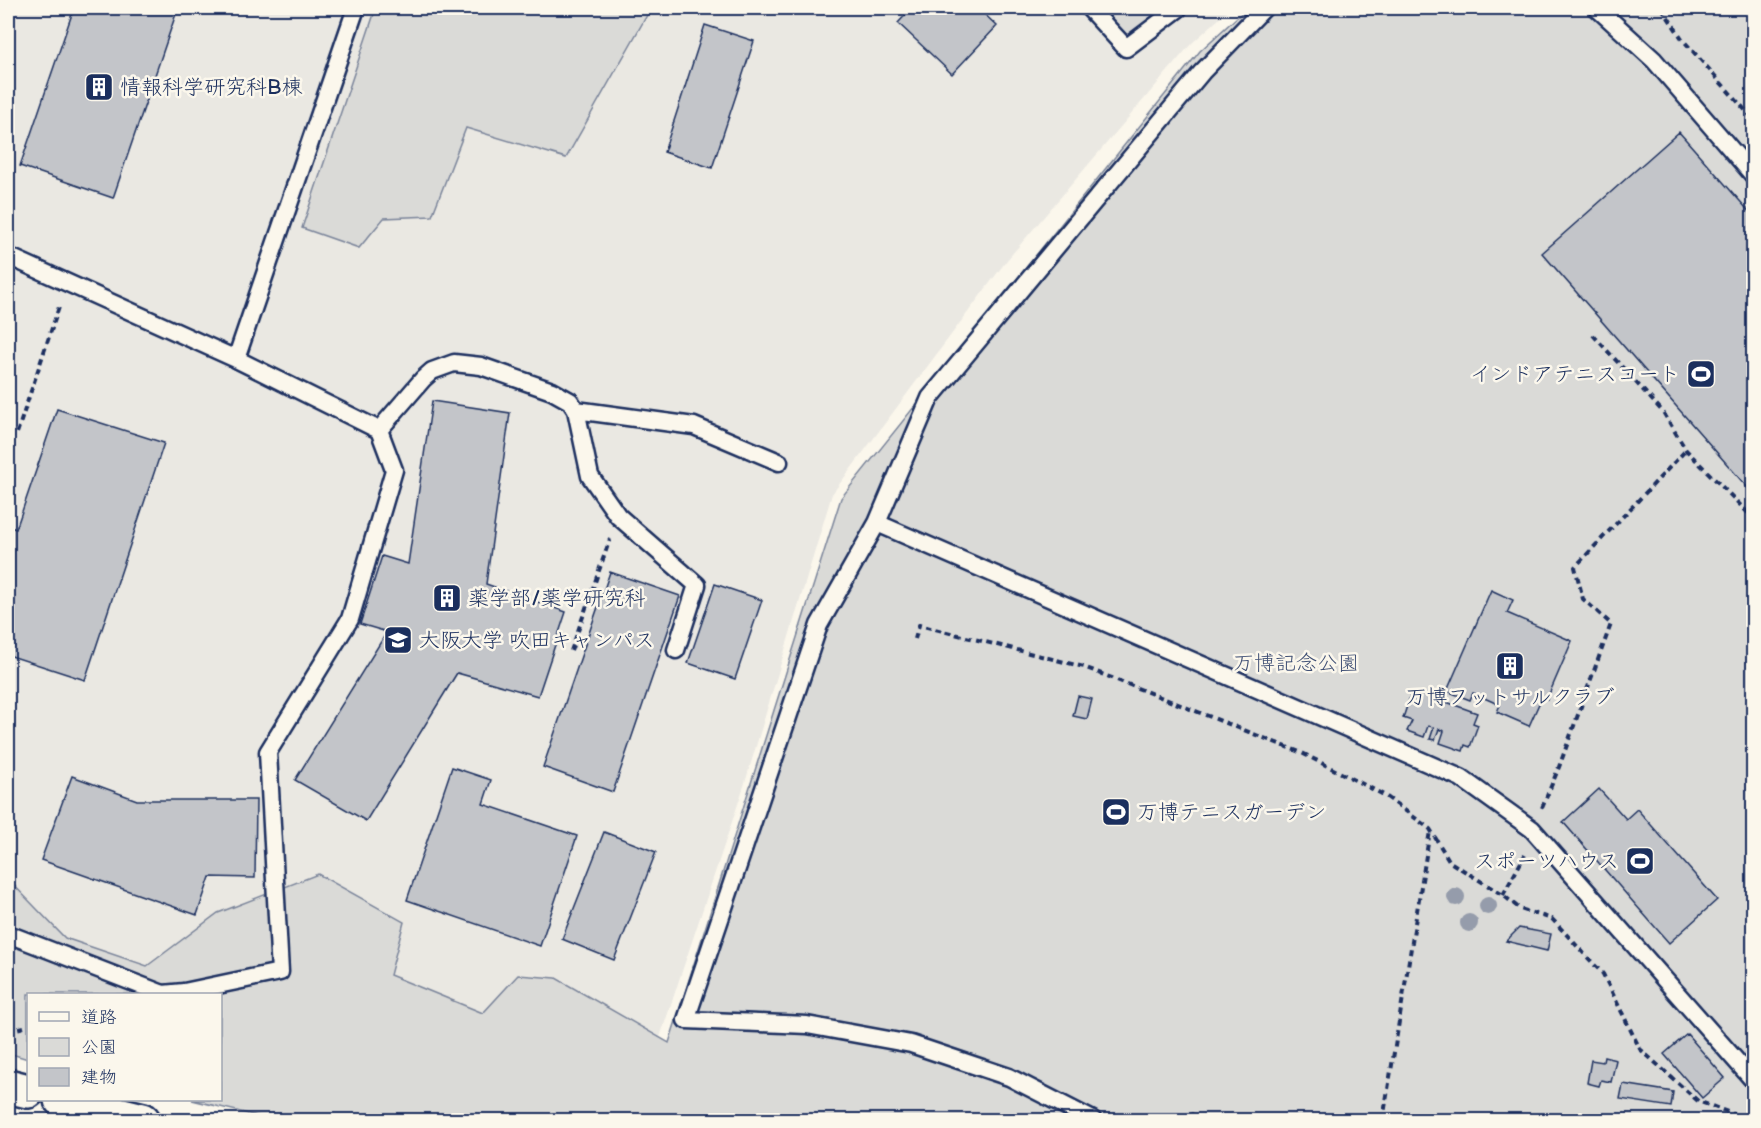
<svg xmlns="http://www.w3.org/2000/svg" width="1761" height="1128" font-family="'Balsamiq Sans','Klee One',sans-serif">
<rect width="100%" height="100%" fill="#fbf7ec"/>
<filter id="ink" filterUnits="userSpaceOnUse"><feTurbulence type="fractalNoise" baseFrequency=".0167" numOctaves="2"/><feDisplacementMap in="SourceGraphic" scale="12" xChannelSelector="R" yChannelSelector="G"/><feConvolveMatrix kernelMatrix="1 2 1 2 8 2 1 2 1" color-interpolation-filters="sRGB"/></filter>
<g filter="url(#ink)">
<!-- built -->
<path fill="#eae8e2" d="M8,8h1223l-40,36 -184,216 -175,234 -88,292 -94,281 -430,-73 -212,-15z"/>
<!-- green -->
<path fill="#dadad7" stroke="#7a849a" stroke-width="1.5" d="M376,8h275l-85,150 -100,-30 -34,88 -48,2 -25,30 -57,-20z
M1102,8h59l-33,29z
M1247,8h506v1112h-1446l-42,-2 -73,-18h28v-106h-192v65l-20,-6v-174l57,59 82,28 71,-53 100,-39 86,48 -14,53 93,38 35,-38 38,3 113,65 172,-545 359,-447z"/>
<!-- building -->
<path fill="#c3c5c9" stroke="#1b2f5e" stroke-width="1.5" d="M74,8h104l-65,190 -93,-32z
M912,8h66l19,18 -45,48 -54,-51z
M705,25l49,16 -42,127 -48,-16z
M1679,132l75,85v278l-212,-242z
M432,401l78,12 -24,171 80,28 -28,84 -81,-23 -91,148 -71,-41 92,-148 -27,-8 22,-68 26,8z
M57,409l107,34 -79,237 -77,-25v-129l8,3z
M610,572l70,24 -67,196 -70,-25z
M715,584l47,16 -27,79 -47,-16z
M1491,590l22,10 -6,13 65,28 -25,58 -5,-2 -13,29 -32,-14 3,-7 -27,-12 -3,7 -23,-9z
M1421,693l56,20 -4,10 5,2 -8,22 -5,-2 -2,6 -23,-8 4,-12 -5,-2 -4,11 -5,-1 4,-12 -6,-1 -4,11 -17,-6 5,-10 -9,-3 7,-21 9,3z
M1078,696l14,3 -5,20 -14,-3z
M452,767l39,13 -8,24 94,32 -37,110 -133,-46z
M72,776l65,24h119l-1,78 -45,-1 -13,38 -156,-55z
M1599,789l27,30 11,-10 80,91 -48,43 -106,-121z
M604,832l52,20 -42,108 -52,-21z
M1519,928l32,6 -4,17 -41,-10z
M1687,1034l38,44 -23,20 -38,-44z
M1604,1057l12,3 -5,22 -10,-2 -2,6 -12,-3 4,-23 12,2z
M1623,1084l50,8 -2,15 -51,-8z"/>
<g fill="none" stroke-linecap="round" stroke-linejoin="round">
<!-- service casing -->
<g stroke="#1b2f5e" stroke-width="21">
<path id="service" d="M1089,8l37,40 53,-40
M1264,8l-62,64 -272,326 -53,125 584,255 71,51 222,252
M1597,8l57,52 100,116
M8,256l228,103 143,71 15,40 -44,149 -82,133 12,220 -96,20 -21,2 -155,-60
M236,359l120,-351
M576,410l118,16 85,36
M379,430l44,-51 9,-8 22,-8 27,3 71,25 18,10 6,9 14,66 28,40 79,69 -21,65
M877,523l-58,102 -133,395 121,5 104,19 98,33 84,43"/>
</g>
<!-- secondary casing -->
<g stroke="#1b2f5e" stroke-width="38">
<path id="secondary" d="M8,1086l20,5
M61,1100l82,20"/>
</g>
<!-- path -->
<path stroke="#1b2f5e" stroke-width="4" stroke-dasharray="6 4.5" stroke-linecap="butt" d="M1662,8l21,32 71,80
M1593,335l70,77 23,38 68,69
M8,438l9,-5 43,-129
M915,639l4,-14 165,42 218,86 82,42 46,34 20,33 53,33 17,14 32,10 51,55 37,75 58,52 51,19
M571,651l39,-112
M1542,808l17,-41 52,-143 -28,-25 -8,-32 111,-117
M1503,895l22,-40
M8,1031l20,-5
M1191,1114l14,6
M1383,1120l47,-289"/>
<!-- service -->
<use href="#service" stroke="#fbf7ec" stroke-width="16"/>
<!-- secondary -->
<use href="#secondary" stroke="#fbf7ec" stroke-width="33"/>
</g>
<!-- trees -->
<g fill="#959cab">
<circle cx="1456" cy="897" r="9"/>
<circle cx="1488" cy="906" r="9"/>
<circle cx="1469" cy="923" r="9"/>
</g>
</g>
<!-- icons -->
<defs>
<g id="building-square" transform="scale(1.5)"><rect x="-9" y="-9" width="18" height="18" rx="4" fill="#1b2f5e" stroke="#fbf7ec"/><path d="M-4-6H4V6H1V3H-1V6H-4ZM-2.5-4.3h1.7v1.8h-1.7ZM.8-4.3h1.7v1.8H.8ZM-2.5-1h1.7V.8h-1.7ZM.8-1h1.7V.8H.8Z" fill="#fff"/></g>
<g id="stadium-square" transform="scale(1.5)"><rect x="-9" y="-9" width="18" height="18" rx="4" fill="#1b2f5e" stroke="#fbf7ec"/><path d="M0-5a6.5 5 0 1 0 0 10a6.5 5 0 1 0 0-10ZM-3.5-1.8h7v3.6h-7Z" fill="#fff"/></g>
<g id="university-square" transform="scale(1.5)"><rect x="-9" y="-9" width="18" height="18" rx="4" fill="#1b2f5e" stroke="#fbf7ec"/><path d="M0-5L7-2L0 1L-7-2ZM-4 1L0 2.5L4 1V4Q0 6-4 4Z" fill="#fff"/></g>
</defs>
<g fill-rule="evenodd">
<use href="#building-square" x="99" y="87"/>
<use href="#stadium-square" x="1701" y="374"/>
<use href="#building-square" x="447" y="598"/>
<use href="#university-square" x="398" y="640"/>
<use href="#building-square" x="1510" y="666"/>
<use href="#stadium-square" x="1116" y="812"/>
<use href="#stadium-square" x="1640" y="861"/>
</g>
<g text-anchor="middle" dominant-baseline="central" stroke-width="5" stroke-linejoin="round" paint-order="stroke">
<!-- poi labels -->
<g font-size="21" fill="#1b2f5e" stroke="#fbf7ec" text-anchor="start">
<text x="120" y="87">情報科学研究科B棟</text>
<text x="1680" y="374" text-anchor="end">インドアテニスコート</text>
<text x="468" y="598">薬学部/薬学研究科</text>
<text x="419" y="640">大阪大学 吹田キャンパス</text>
<text x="1510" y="697" text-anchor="middle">万博フットサルクラブ</text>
<text x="1137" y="812">万博テニスガーデン</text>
<text x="1619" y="861" text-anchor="end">スポーツハウス</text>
</g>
<!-- park labels -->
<g font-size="21" fill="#415176" stroke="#fbf7ec">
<text x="1296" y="663">万博記念公園</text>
</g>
</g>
<!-- margin -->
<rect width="1761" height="1128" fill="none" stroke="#fbf7ec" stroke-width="30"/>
<rect x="15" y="15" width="1731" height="1098" fill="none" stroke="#1b2f5e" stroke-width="2" filter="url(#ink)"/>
<!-- legend -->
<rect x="27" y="993" width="195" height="108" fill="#fbf7ec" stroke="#a1a7b3" stroke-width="1.5"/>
<rect x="39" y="1012" width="30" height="9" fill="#fbf7ec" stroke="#a1a7b3" stroke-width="1.5"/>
<text x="81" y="1023" font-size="18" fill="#1b2f5e">道路</text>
<rect x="39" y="1038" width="30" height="18" fill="#dadad7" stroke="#a1a7b3" stroke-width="1.5"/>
<text x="81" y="1053" font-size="18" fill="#1b2f5e">公園</text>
<rect x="39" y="1068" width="30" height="18" fill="#c3c5c9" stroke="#a1a7b3" stroke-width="1.5"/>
<text x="81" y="1083" font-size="18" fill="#1b2f5e">建物</text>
</svg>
